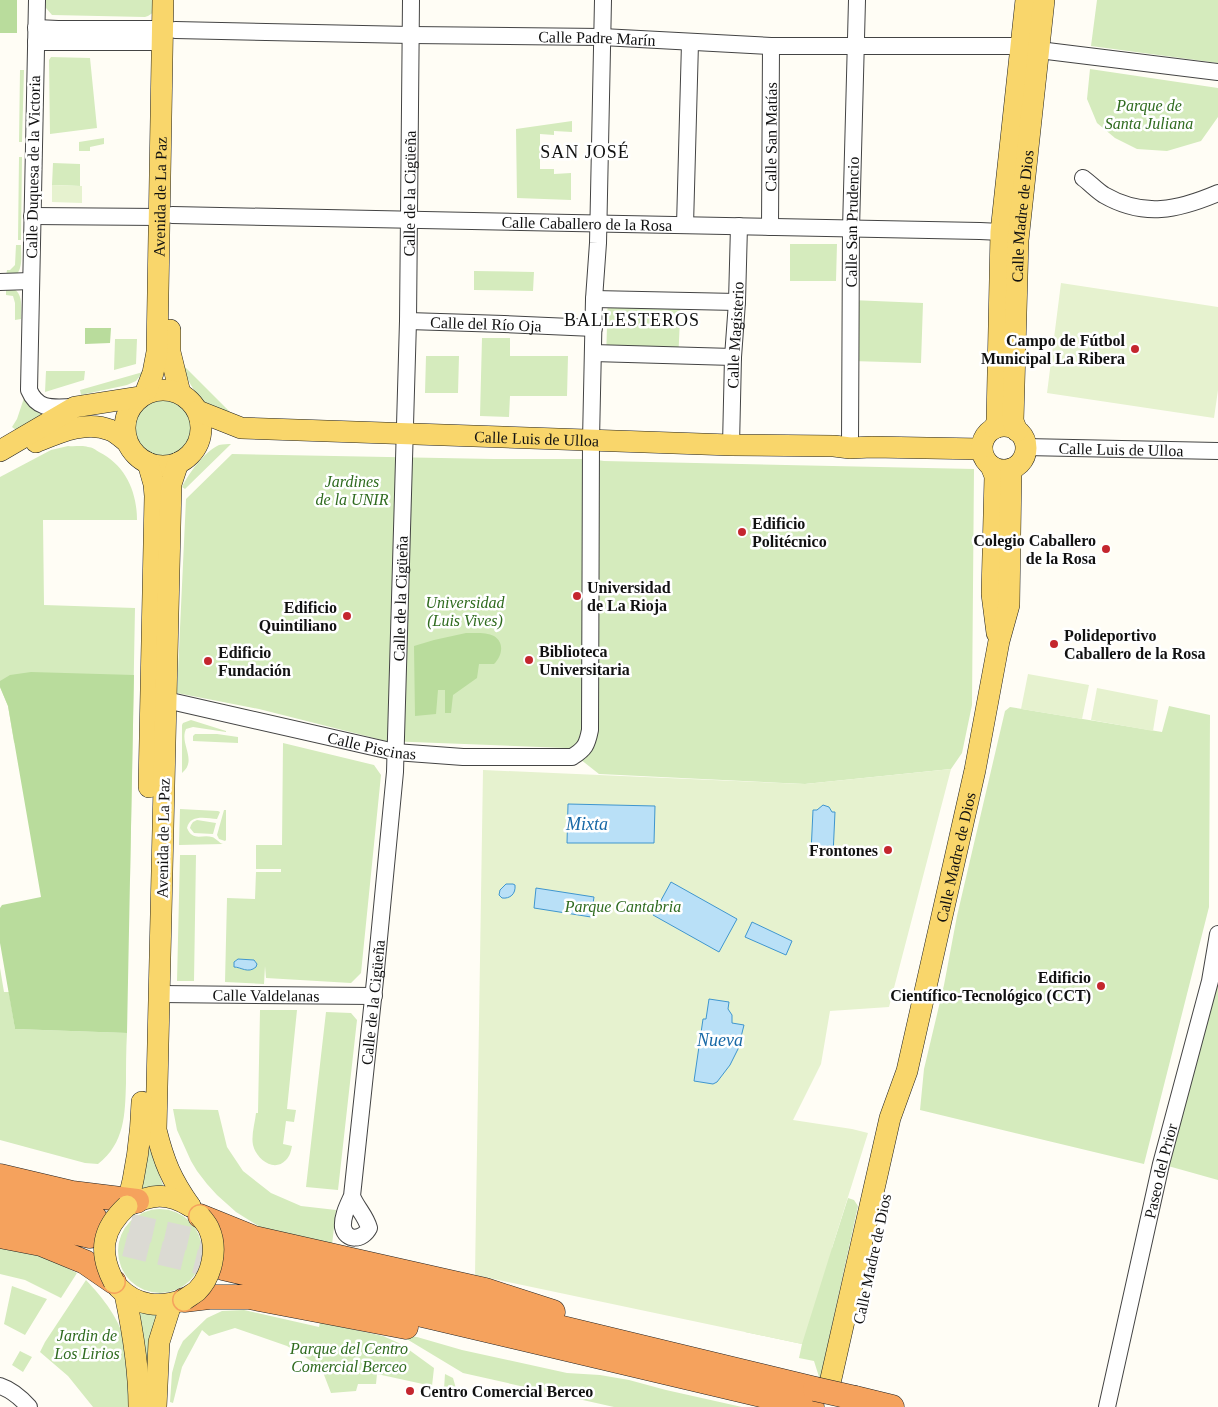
<svg xmlns="http://www.w3.org/2000/svg" width="1218" height="1407" font-family="'Times New Roman',serif">
<rect width="100%" height="100%" fill="#fffdf5"/>
<!-- green -->
<path fill="#d5ebbd" d="M46,0h108v12l-6,4 -3,1 -93,-2 -6,-7z
M1097,0h121v63l-127,-17z
M51,57l39,1 7,70 -47,6 -1,-74z
M1090,69l128,19v29l-17,24 -34,10 -30,-2 -22,-11 -18,-15 -10,-24z
M20,70h4l-2,72h-3z
M572,121v11l-18,-1v4l-14,-1v35h14v5l17,-1v27l-54,-2 -1,-69z
M104,138v6l-14,3v4h-11v-9z
M19,157h3l-1,83h-3z
M53,163l27,1v22l-28,-1z
M790,244h47l-1,37h-46z
M16,245h5c0,10 2,21 -4,29l-11,2 1,-6h3l5,-5z
M474,271l60,1 -1,19 -59,-1z
M12,288c12,5 9,21 9,31l-6,1v-17l-2,-7 -7,-1v-6z
M608,292l73,3 -3,68 -72,-3z
M851,300l72,3 -2,60 -70,-2z
M482,338h28v18h58l-1,40h-57l-1,21 -29,-1z
M115,339h22l-1,25 -22,6z
M426,356h33l-1,37h-33z
M181,363l51,51c-7,-2 -17,-4 -23,-8 -13,-8 -23,-29 -28,-43z
M46,371h39l-1,9 -39,12z
M143,372l-7,9 -9,4 -46,10 -1,-5z
M25,395l25,19 -34,16 -4,-3 5,-8z
M134 428a29 29 0 1 1 58 0a29 29 0 1 1-58 0Z
M231,444l-46,45 -3,-2c7,-14 22,-35 37,-42 4,-1 9,-1 12,-1z
M68,446c7,1 14,-1 20,1 4,0 8,3 11,5 26,13 38,39 38,68h-94l1,85 91,3 -5,273 -116,-139 -6,-36 -8,-19v-210l51,-27z
M232,454l262,5h97l13,2 370,8 -2,236 -10,48 -11,16 -146,15 -206,-10 -33,-26 -180,-7 -127,-32 -82,-16 9,-194z
M1169,706l41,9 -1,192 -65,257 -224,-54 4,-41 20,-84 13,-69 48,-205 5,-4 152,25z
M191,720l35,11v1l-33,-5 -7,2c-7,15 12,31 -4,44v-48l1,-2z
M195,734h22l21,3v6l-45,-2v-5z
M283,743l91,22 7,10 -20,198 -10,10 -85,-5 -1,-12 -1,18 -39,-2 2,-84 28,1 1,-27h25v-3h-25v-24h26z
M180,809l38,2 2,1 -3,7c-11,-1 -27,-5 -30,9 6,14 15,6 25,9 4,1 7,6 11,7l-44,1z
M224,810h2v30l-1,1 -6,-2 -2,-4z
M197,820l19,3 -3,11 -19,-1 -4,-5 1,-3 2,-3z
M180,855h16l-2,126h-17z
M0,968l4,24h5l6,37 112,4c-1,17 -1,34 -1,50 -1,31 -1,60 -28,81l-13,-1 -85,-23z
M1218,982v198l-57,-16z
M260,1010h37l-10,99 9,1 -2,12 -8,-1 -3,23 9,2c-1,5 -2,10 -6,14 -12,13 -30,-1 -33,-15 -2,-10 2,-22 3,-32h2z
M326,1012l25,1 6,7 -19,170 -32,-3z
M173,1109l45,1 9,37 16,24 28,22 30,13 35,4 -4,35 -56,-11 -16,-7 -24,-15 -19,-17 -10,-11 -10,-13 -6,-10 -14,-31z
M148,1144l16,44 -25,2z
M848,1198l6,2 4,6 -38,174 -6,-19 -15,-3 3,-14 -57,-12 29,-96 58,12z
M118 1251a42 42 0 1 1 84 0a42 42 0 1 1-84 0Z
M0,1245l48,13 29,15 -16,25 -36,-18 -25,-6z
M86,1280c17,18 35,40 39,65 4,20 4,42 5,62h-37l-25,-31 -28,-24 5,-10z
M12,1286l35,13 -22,36 -21,-11z
M135,1309l24,4 -9,54h-5z
M244,1310l75,17 1,-5 63,14 18,8 33,24 -2,18 -55,-12 -1,10h-18l-2,7 -25,2 -10,-26 -34,-21 -52,-18 -26,8 -7,-6 -20,37 -9,36 -3,-1 2,-29 6,-22 5,-10 24,-23 15,-7z
M407,1336l10,1 45,13 105,23 33,2 29,5 37,10 76,17h-128l-151,-34 -58,-35z
M20,1351l12,6 -9,15 -11,-7z
M445,1374l8,4 4,14 -13,-3z"/>
<!-- forest -->
<path fill="#b9dc9c" d="M0,0h17v33h-17z
M85,328h26l-1,15 -25,1z
M466,633c8,0 21,-1 28,3 11,7 8,20 0,28h-15l-2,14 -24,17 -2,18h-6v-23h-7l-2,24 -21,2 -1,-70 20,-6z
M31,672l103,3 -7,358 -112,-4 -15,-86v-35l2,-3 39,-8 -33,-191 -8,-19v-6l10,-6z"/>
<!-- pitch -->
<path fill="#e6f2cf" d="M52,185l30,1v17l-30,-1z
M1061,283l157,24v83l-4,28 -167,-25z
M1028,674l61,11 -7,34 -61,-10z
M1097,688l61,12 -5,31 -62,-11z
M951,769l-62,238 -59,4 -9,53 -28,56 59,9 16,4 -66,211 -327,-69 8,-505 322,14z"/>
<!-- water -->
<path fill="#b9e0f7" stroke="#3f96cf" d="M568,804l87,2 -1,37h-87z
M823,805l6,2 3,5h3l-2,43 -22,-2 2,-43h4z
M671,882l66,37 -18,33 -66,-37z
M506,884h7l2,1c1,9 -5,14 -13,13l-3,-3 1,-5z
M536,888l58,9 -3,20 -57,-9z
M752,922l40,19 -6,14 -41,-18z
M238,959l16,1 3,4 -1,3c-8,7 -15,0 -22,0v-5z
M709,999l20,3 -1,7 4,6v8l12,2 -6,24 -8,16 -13,17 -4,2 -19,-3 9,-62h3z"/>
<g fill="none" stroke-linecap="round" stroke-linejoin="round">
<!-- highway-tunnel -->
<path stroke="#dbdad3" stroke-width="24" stroke-dasharray="24 12" stroke-linecap="butt" d="M95,1218l132,29
M90,1236l133,32"/>
<!-- minor casing -->
<g stroke="#444" stroke-width="18">
<g id="minor">
<path d="M37,0l-8,390c9,22 27,17 46,17"/>
<path d="M36,28l22,1h104"/>
<path id="s1" d="M175,30l236,5 191,2 169,9h249"/>
<path d="M36,42h126"/>
<path d="M1039,50l179,22"/>
<path d="M1083,178c7,5 13,12 21,17 40,23 74,15 114,-2"/>
<path id="s2" d="M172,215l808,16 21,1"/>
<path d="M32,216l128,1"/>
<path d="M685,225l5,-182"/>
<path id="s3" d="M770,227l1,-181"/>
<path d="M0,282l31,-1"/>
<path d="M594,299l143,3"/>
<path id="s4" d="M408,321l96,3 90,4"/>
<path d="M593,353l140,4"/>
<path id="s5" d="M850,444l1,-215 6,-229"/>
<path id="s6" d="M731,445l2,-88 4,-55 2,-76"/>
<path id="s7" d="M1025,447l193,4"/>
<path id="s8" d="M166,700l229,52 68,5h109c13,-8 15,-12 18,-27l1,-290 3,-141 4,-56 5,-243"/>
<path id="s9" d="M160,994l214,2"/>
<path id="s10" d="M352,1196c4,11 14,20 17,32 -6,12 -23,14 -26,-1 -1,-11 5,-22 9,-31l23,-216 20,-208 13,-451 3,-321"/>
<path d="M0,1386c12,4 21,12 29,21"/>
<path id="s11" d="M1107,1407l54,-243 49,-183 8,-47"/>
</g>
</g>
<!-- major casing -->
<g stroke="#222" stroke-width="22">
<g id="major">
<path d="M170,330v22l10,41"/>
<circle cx="163" cy="428" r="38"/>
<path id="s12" d="M145,394l8,-21 4,-21 6,-352"/>
<path id="s13" d="M198,411l43,17 490,17 103,1 16,2 22,-1 110,2"/>
<circle cx="1004" cy="448" r="22"/>
<path d="M995,428l2,-7 4,-189 25,-232"/>
<path id="s14" d="M1017,431l-4,-10 5,-181 26,-240"/>
<path d="M36,442c22,-9 50,-22 74,-12 6,2 12,8 17,12"/>
<path d="M0,451l75,-44 64,-10"/>
<path d="M148,463l6,21 1,12 -6,291"/>
<path d="M178,463l-7,21 -15,646c8,32 15,49 34,76"/>
<path d="M991,466l4,10 -3,118 5,39"/>
<path d="M127,1206c9,-34 14,-68 15,-104"/>
<path d="M127,1206c24,-12 40,-14 63,0"/>
<path d="M119,1288c17,18 41,20 64,12"/>
<path d="M125,1294c8,38 14,74 14,113"/>
<path id="s15" d="M830,1383l60,-265 17,-47 68,-301 24,-129 10,-36 2,-136"/>
<path d="M156,1407l3,-65 12,-38"/>
</g>
</g>
<!-- highway casing -->
<g stroke="#222" stroke-width="25">
<path id="highway" d="M0,1176l72,17 65,8
M0,1196l95,22
M0,1215l90,21
M200,1216l54,22 231,52 68,22
M0,1236l41,8 44,18 29,20
M227,1247l588,142
M223,1268l589,139
M184,1300l25,-3h40l157,30
M855,1398l37,9"/>
</g>
<!-- minor -->
<use href="#minor" stroke="#fff" stroke-width="16"/>
<!-- major -->
<use href="#major" stroke="#f9d66b" stroke-width="21"/>
<!-- highway -->
<use href="#highway" stroke="#f5a25d" stroke-width="24"/>
<!-- major-bridge casing -->
<g stroke="#222" stroke-width="22" stroke-linecap="butt">
<path id="major-bridge" d="M114,1282c-16,-30 -12,-53 13,-76
M184,1300c4,-3 9,-6 13,-9 15,-15 21,-42 12,-62 -2,-5 -6,-9 -9,-13"/>
</g>
<!-- highway-bridge casing -->
<g stroke="#222" stroke-width="25" stroke-linecap="butt">
<path id="highway-bridge" d="M815,1389l40,9"/>
</g>
<!-- major-bridge -->
<use href="#major-bridge" stroke="#f9d66b" stroke-width="21"/>
<!-- highway-bridge -->
<use href="#highway-bridge" stroke="#f5a25d" stroke-width="24"/>
</g>
<!-- markers -->
<g fill="#c4262e" stroke="#fff" stroke-width="2">
<circle cx="1135" cy="349" r="5"/>
<circle cx="742" cy="532" r="5"/>
<circle cx="1106" cy="549" r="5"/>
<circle cx="577" cy="596" r="5"/>
<circle cx="347" cy="616" r="5"/>
<circle cx="1054" cy="644" r="5"/>
<circle cx="529" cy="660" r="5"/>
<circle cx="208" cy="661" r="5"/>
<circle cx="888" cy="850" r="5"/>
<circle cx="1101" cy="986" r="5"/>
<circle cx="410" cy="1391" r="5"/>
</g>
<g text-anchor="middle" dominant-baseline="central" stroke-width="5" stroke-linejoin="round" paint-order="stroke">
<!-- street labels -->
<g font-size="16" fill="#111" stroke="#fff">
<text stroke="none"><textPath href="#s1" startOffset="422">Calle Padre Marín</textPath></text>
<text stroke="none"><textPath href="#s3" startOffset="90">Calle San Matías</textPath></text>
<text transform="translate(33 167) rotate(-89)">Calle Duquesa de la Victoria</text>
<text stroke="none"><textPath href="#s10" startOffset="1109">Calle de la Cigüeña</textPath></text>
<text stroke="none"><textPath href="#s12" startOffset="199">Avenida de La Paz</textPath></text>
<text stroke="none"><textPath href="#s14" startOffset="216">Calle Madre de Dios</textPath></text>
<text stroke="none"><textPath href="#s5" startOffset="222">Calle San Prudencio</textPath></text>
<text stroke="none"><textPath href="#s2" startOffset="415">Calle Caballero de la Rosa</textPath></text>
<text stroke="none"><textPath href="#s4" startOffset="78">Calle del Río Oja</textPath></text>
<text stroke="none"><textPath href="#s6" startOffset="110">Calle Magisterio</textPath></text>
<text stroke="none"><textPath href="#s13" startOffset="342">Calle Luis de Ulloa</textPath></text>
<text stroke="none"><textPath href="#s7" startOffset="96">Calle Luis de Ulloa</textPath></text>
<text stroke="none"><textPath href="#s10" startOffset="704">Calle de la Cigüeña</textPath></text>
<text stroke="none"><textPath href="#s8" startOffset="211">Calle Piscinas</textPath></text>
<text transform="translate(163 838) rotate(-89)">Avenida de La Paz</text>
<text stroke="none"><textPath href="#s15" startOffset="541">Calle Madre de Dios</textPath></text>
<text stroke="none"><textPath href="#s9" startOffset="106">Calle Valdelanas</textPath></text>
<text stroke="none"><textPath href="#s10" startOffset="299">Calle de la Cigüeña</textPath></text>
<text stroke="none"><textPath href="#s11" startOffset="242">Paseo del Prior</textPath></text>
<text transform="translate(872 1259) rotate(-78)">Calle Madre de Dios</text>
</g>
<!-- park labels -->
<g font-size="16" font-style="italic" fill="#2f6b1f" stroke="#fff">
<text x="1149" y="105">Parque de<tspan x="1149" dy="18">Santa Juliana</tspan></text>
<text x="352" y="481">Jardines<tspan x="352" dy="18">de la UNIR</tspan></text>
<text x="465" y="602">Universidad<tspan x="465" dy="18">(Luis Vives)</tspan></text>
<text x="623" y="906">Parque Cantabria</text>
<text x="87" y="1335">Jardin de<tspan x="87" dy="18">Los Lirios</tspan></text>
<text x="349" y="1348">Parque del Centro<tspan x="349" dy="18">Comercial Berceo</tspan></text>
</g>
<!-- poi labels -->
<g font-size="16" font-weight="bold" fill="#111" stroke="#fff" text-anchor="start">
<text x="1125" y="340" text-anchor="end">Campo de Fútbol<tspan x="1125" dy="18">Municipal La Ribera</tspan></text>
<text x="752" y="523">Edificio<tspan x="752" dy="18">Politécnico</tspan></text>
<text x="1096" y="540" text-anchor="end">Colegio Caballero<tspan x="1096" dy="18">de la Rosa</tspan></text>
<text x="587" y="587">Universidad<tspan x="587" dy="18">de La Rioja</tspan></text>
<text x="337" y="607" text-anchor="end">Edificio<tspan x="337" dy="18">Quintiliano</tspan></text>
<text x="1064" y="635">Polideportivo<tspan x="1064" dy="18">Caballero de la Rosa</tspan></text>
<text x="539" y="651">Biblioteca<tspan x="539" dy="18">Universitaria</tspan></text>
<text x="218" y="652">Edificio<tspan x="218" dy="18">Fundación</tspan></text>
<text x="878" y="850" text-anchor="end">Frontones</text>
<text x="1091" y="977" text-anchor="end">Edificio<tspan x="1091" dy="18">Científico-Tecnológico (CCT)</tspan></text>
<text x="420" y="1391">Centro Comercial Berceo</text>
</g>
<!-- neighbourhood labels -->
<g font-size="18" letter-spacing="1" fill="#111" stroke="#fff">
<text x="585" y="152">SAN JOSÉ</text>
<text x="632" y="320">BALLESTEROS</text>
</g>
<!-- water labels -->
<g font-size="18" font-style="italic" fill="#1768a6" stroke="#fff">
<text x="587" y="824">Mixta</text>
<text x="720" y="1040">Nueva</text>
</g>
</g>
</svg>
